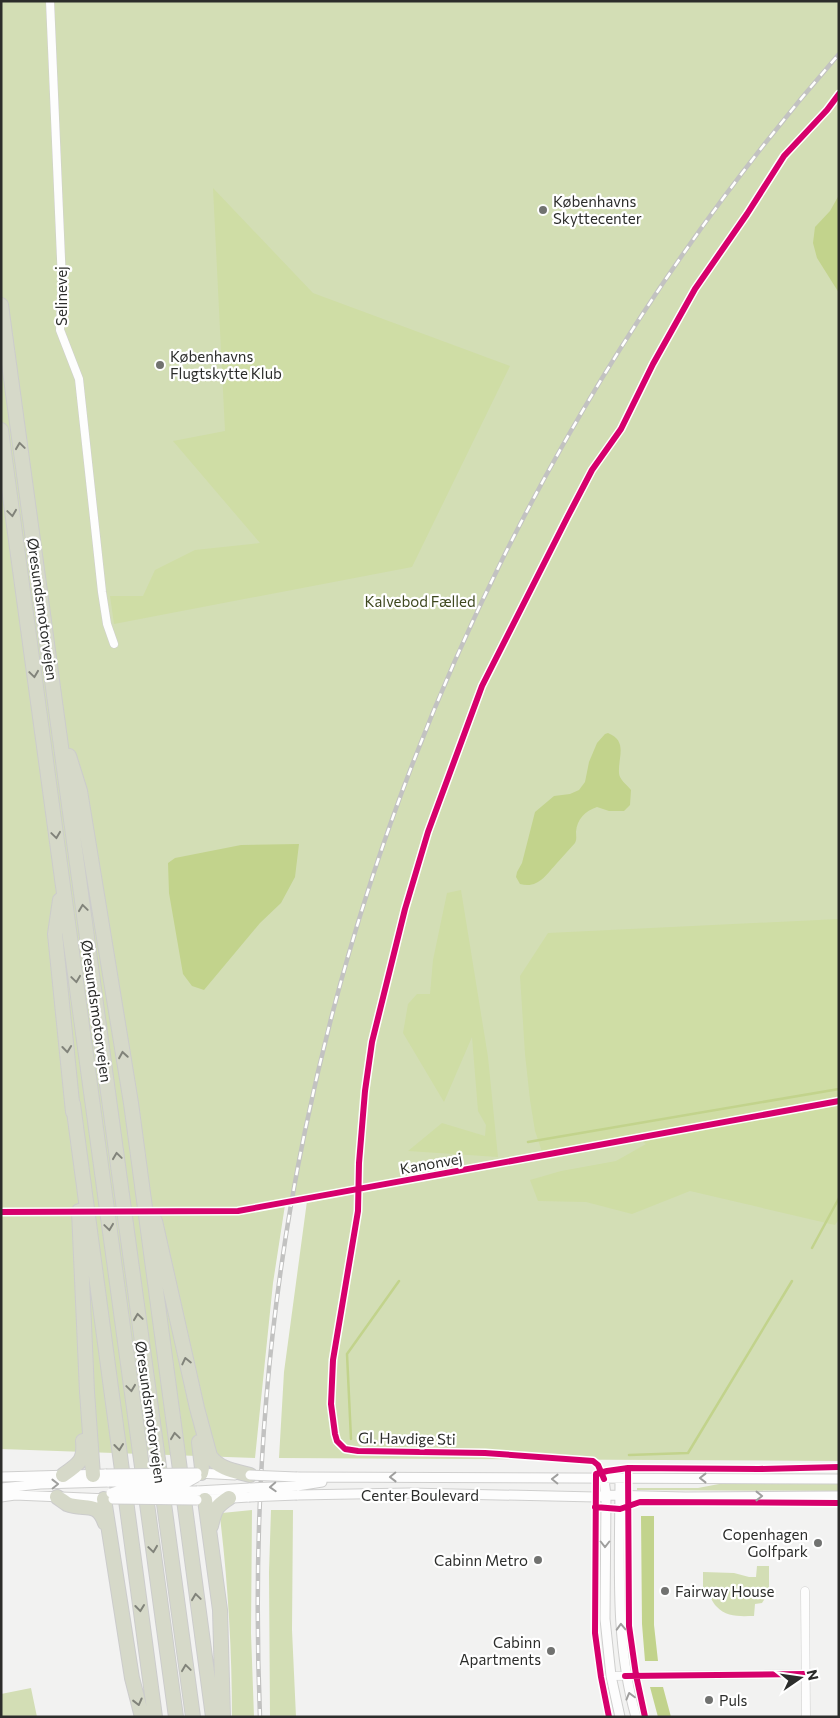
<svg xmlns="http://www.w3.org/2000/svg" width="840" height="1718" font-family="Commissioner,sans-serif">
<rect width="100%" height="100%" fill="#f2f2f1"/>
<!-- green -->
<path fill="#d3deb5" d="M1,1h838v1460l-560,-3 5,-86 23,-171 -22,4 -12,78 -18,175 -254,-9z
M719,1484h120v7l-202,-1v-2h61z
M252,1510l-1,123 3,84h-22c0,-67 -4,-133 -12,-200l2,-4z
M271,1510h22l-1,120 4,87h-26l-1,-145z
M757,1566h12v26l-7,11 -7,1 -1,12c-13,0 -27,2 -38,-10 -6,-7 -3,-9 -13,-13v-21l31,1 15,4h7z
M31,1688l6,29h-36v-23z"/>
<!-- forest -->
<path fill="#cfdda5" d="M213,188l100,105 197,73 -98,201 -298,57 -4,-28h33l12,-26 40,-20 65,-7 -87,-102 52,-10z
M461,890l27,167 10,100 -90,-6 34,-28 43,13 1,-11 -8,-14 -6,-74 -28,65 -41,-69 5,-29 9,-10h13l3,-34 14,-67z
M839,919v300l-4,6 -145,-34 -58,23 -46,-12 -48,-1 -8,-21 31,-9 55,-10 30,-17 -13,-9 -91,17 -7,-21 -5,-31 -5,-46 -5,-78 28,-43z"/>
<!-- water -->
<path fill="#c2d38c" d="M839,195v98l-22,-35 -4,-15 2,-16 15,-16z
M608,733c20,8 10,24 11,40 0,6 8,12 12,17l-1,15 -6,6h-15l-12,-4c-12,4 -20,12 -21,25 0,4 1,7 -1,11 -6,7 -12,13 -18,20 -11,12 -19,26 -37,21l-4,-7 1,-5 5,-9 13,-51 19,-16 16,-2 9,-4 6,-8 4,-20 8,-19 8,-9z
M299,844l-4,33 -14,26 -21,20 -56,67 -12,-4 -9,-12 -14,-81 -1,-30 7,-5 66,-13z
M641,1516h13v109l4,36h-13l-3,-37z
M650,1687h13l8,30h-13z"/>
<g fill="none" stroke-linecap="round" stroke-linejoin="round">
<!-- stream -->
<path stroke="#c2d38c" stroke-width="2.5" d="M528,1142l311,-53
M812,1248l27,-50
M351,1439l-4,-85 52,-73
M629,1455l59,-2 104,-172"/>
<!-- minor casing -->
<g stroke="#cfcfce" stroke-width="9">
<path id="minor" d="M50,1l12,281 -2,48 19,49 23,213 5,32 7,20
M805,1591l1,126
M611,1676l194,-2"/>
</g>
<!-- tertiary casing -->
<g stroke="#cfcfce" stroke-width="11">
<path id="tertiary" d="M198,1473l37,2
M1,1477l105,-3
M297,1477l542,2
M620,1478c0,80 -6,162 16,239
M604,1479l2,16 -1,124 6,57 9,41
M297,1486l25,-4
M1,1488l39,-4 69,-2
M197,1491l53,-3
M297,1495l112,-2 187,4 10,-2 79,2 154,-1
M1,1497l14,-2 93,4
M200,1500l49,-3"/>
</g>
<!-- motorway casing -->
<g stroke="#ccc" stroke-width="16">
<path id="motorway" d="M1,305l192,1412
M1,430l175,1287
M69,756l11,35 51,312 82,614
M60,900l-5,34 18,178
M73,1104l82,613
M79,1211l8,181 6,83
M155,1221l42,187 13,48c9,13 25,15 40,19
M199,1442l3,26 -1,5
M63,1475c16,-11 22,-15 20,-34
M57,1497c3,2 7,5 10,7 17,7 30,-4 38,19
M104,1499l28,179 10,39
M205,1500l15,110 3,107
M211,1526c4,-16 4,-19 18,-28"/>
</g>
<!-- minor -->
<use href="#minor" stroke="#fdfdfd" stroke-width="8"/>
<!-- tertiary -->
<use href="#tertiary" stroke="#fdfdfd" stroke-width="9"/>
<!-- motorway -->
<use href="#motorway" stroke="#d6d9c9" stroke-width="14"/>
<!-- rail casing -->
<g stroke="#c2c2c1" stroke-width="4.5">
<path id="rail" d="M260,1717c-8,-196 5,-394 45,-586 82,-398 268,-771 534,-1077"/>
</g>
<!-- rail -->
<use href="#rail" stroke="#fff" stroke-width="2.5" stroke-dasharray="8" stroke-linecap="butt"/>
<!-- tertiary-bridge casing -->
<g stroke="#cfcfce" stroke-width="11" stroke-linecap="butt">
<path id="tertiary-bridge" d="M106,1474l91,-1
M250,1475l47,2
M109,1482h79l9,-5
M250,1488l47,-2
M111,1493l6,-2h80
M249,1497l48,-2
M113,1499l84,1"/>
</g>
<!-- tertiary-bridge -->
<use href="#tertiary-bridge" stroke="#fdfdfd" stroke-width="9"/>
<!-- cycleway casing -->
<g stroke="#fff" stroke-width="9">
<path id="cycleway" d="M1,1212l237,-1 601,-110
M628,1468l1,158 7,49 9,42
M604,1479l-6,-14 -5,-4 -108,-8 -127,-2 -13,-2 -8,-8 -2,-7 -4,-30 2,-44 25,-149 1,-48 6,-72 7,-49 33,-133 23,-77 54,-146 85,-168 25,-48 29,-41 32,-65 42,-75 52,-75 37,-58 43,-46 12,-16
M595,1507l25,2 20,-7 199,1
M625,1676l180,-2
M609,1717l-8,-40 -6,-44 1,-159 11,-3 21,-3 131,1 80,-2"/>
</g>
<!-- cycleway -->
<use href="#cycleway" stroke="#d6006c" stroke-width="6"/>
</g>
<!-- one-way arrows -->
<defs><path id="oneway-chevron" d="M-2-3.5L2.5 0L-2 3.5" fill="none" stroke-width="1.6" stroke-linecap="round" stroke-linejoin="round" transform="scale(1.25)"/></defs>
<g stroke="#81837a">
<use href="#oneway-chevron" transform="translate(20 446) rotate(-98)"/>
<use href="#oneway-chevron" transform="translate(12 513) rotate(82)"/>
<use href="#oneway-chevron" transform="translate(34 674) rotate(82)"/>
<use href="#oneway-chevron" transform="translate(56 835) rotate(82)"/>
<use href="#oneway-chevron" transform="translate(83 908) rotate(-98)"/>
<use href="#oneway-chevron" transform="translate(76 979) rotate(82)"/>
<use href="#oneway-chevron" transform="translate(67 1049) rotate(84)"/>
<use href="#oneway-chevron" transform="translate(123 1055) rotate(-99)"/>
<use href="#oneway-chevron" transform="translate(117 1156) rotate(-98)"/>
<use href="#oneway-chevron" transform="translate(109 1227) rotate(82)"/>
<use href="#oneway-chevron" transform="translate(138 1317) rotate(-98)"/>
<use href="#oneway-chevron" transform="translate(186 1361) rotate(-103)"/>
<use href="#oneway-chevron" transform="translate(131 1388) rotate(82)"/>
<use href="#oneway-chevron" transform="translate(175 1436) rotate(-98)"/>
<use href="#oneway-chevron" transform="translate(119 1447) rotate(83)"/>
<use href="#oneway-chevron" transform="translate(153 1549) rotate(82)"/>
<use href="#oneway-chevron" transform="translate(196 1597) rotate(-98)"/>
<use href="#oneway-chevron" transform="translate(140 1608) rotate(83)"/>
<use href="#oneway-chevron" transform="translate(186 1668) rotate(-98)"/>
<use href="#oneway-chevron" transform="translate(138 1702) rotate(76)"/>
</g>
<g stroke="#9f9f9e">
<use href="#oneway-chevron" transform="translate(393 1477) rotate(179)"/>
<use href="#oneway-chevron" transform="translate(703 1478) rotate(-180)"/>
<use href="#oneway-chevron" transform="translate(555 1479) rotate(-179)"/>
<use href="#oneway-chevron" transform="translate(55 1484) rotate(-1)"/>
<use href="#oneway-chevron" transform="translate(273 1487) rotate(177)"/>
<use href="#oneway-chevron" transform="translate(759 1496)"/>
<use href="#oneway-chevron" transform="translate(605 1544) rotate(90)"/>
<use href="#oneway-chevron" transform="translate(621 1627) rotate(-92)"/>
<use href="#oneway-chevron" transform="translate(630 1696) rotate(-105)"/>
</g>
<!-- markers -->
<g fill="#717270" stroke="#fff" stroke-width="2">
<circle cx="543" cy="210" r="5"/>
<circle cx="160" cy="365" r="5"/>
<circle cx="818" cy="1543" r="5"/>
<circle cx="538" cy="1560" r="5"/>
<circle cx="665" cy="1591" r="5"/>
<circle cx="551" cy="1651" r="5"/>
<circle cx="709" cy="1700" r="5"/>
</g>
<g text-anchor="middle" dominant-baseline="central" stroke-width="4.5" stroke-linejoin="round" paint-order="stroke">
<!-- poi labels -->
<g font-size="15" fill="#2c2d2b" stroke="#fff" text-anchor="start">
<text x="553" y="201">Københavns<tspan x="553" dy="17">Skyttecenter</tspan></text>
<text x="170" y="356">Københavns<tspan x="170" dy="17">Flugtskytte Klub</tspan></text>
<text x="808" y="1534" text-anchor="end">Copenhagen<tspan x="808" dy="17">Golfpark</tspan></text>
<text x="528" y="1560" text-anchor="end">Cabinn Metro</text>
<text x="675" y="1591">Fairway House</text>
<text x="541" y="1642" text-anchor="end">Cabinn<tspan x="541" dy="17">Apartments</tspan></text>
<text x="719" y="1700">Puls</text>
</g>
<!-- street labels -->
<g font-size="15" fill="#2c2d2b" stroke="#fff">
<text transform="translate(61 296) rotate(-90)">Selinevej</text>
<text transform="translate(43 609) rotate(82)">Øresundsmotorvejen</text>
<text transform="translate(97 1011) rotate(82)">Øresundsmotorvejen</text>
<text transform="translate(431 1163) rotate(-10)">Kanonvej</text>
<text transform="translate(151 1412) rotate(82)">Øresundsmotorvejen</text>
<text transform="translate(407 1438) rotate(1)">Gl. Havdige Sti</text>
<text x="420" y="1495">Center Boulevard</text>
</g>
<!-- park labels -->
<g font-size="15" fill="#3e481f" stroke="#fff">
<text x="420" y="601">Kalvebod Fælled</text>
</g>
</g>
<!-- border -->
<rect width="840" height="1718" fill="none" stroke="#2c2d2b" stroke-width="5"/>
<!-- north arrow -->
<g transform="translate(800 1678) rotate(77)" stroke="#ffffff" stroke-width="4" paint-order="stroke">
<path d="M0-4L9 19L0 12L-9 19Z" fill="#2c2d2b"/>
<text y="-8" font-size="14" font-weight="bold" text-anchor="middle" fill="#2c2d2b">N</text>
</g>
</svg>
